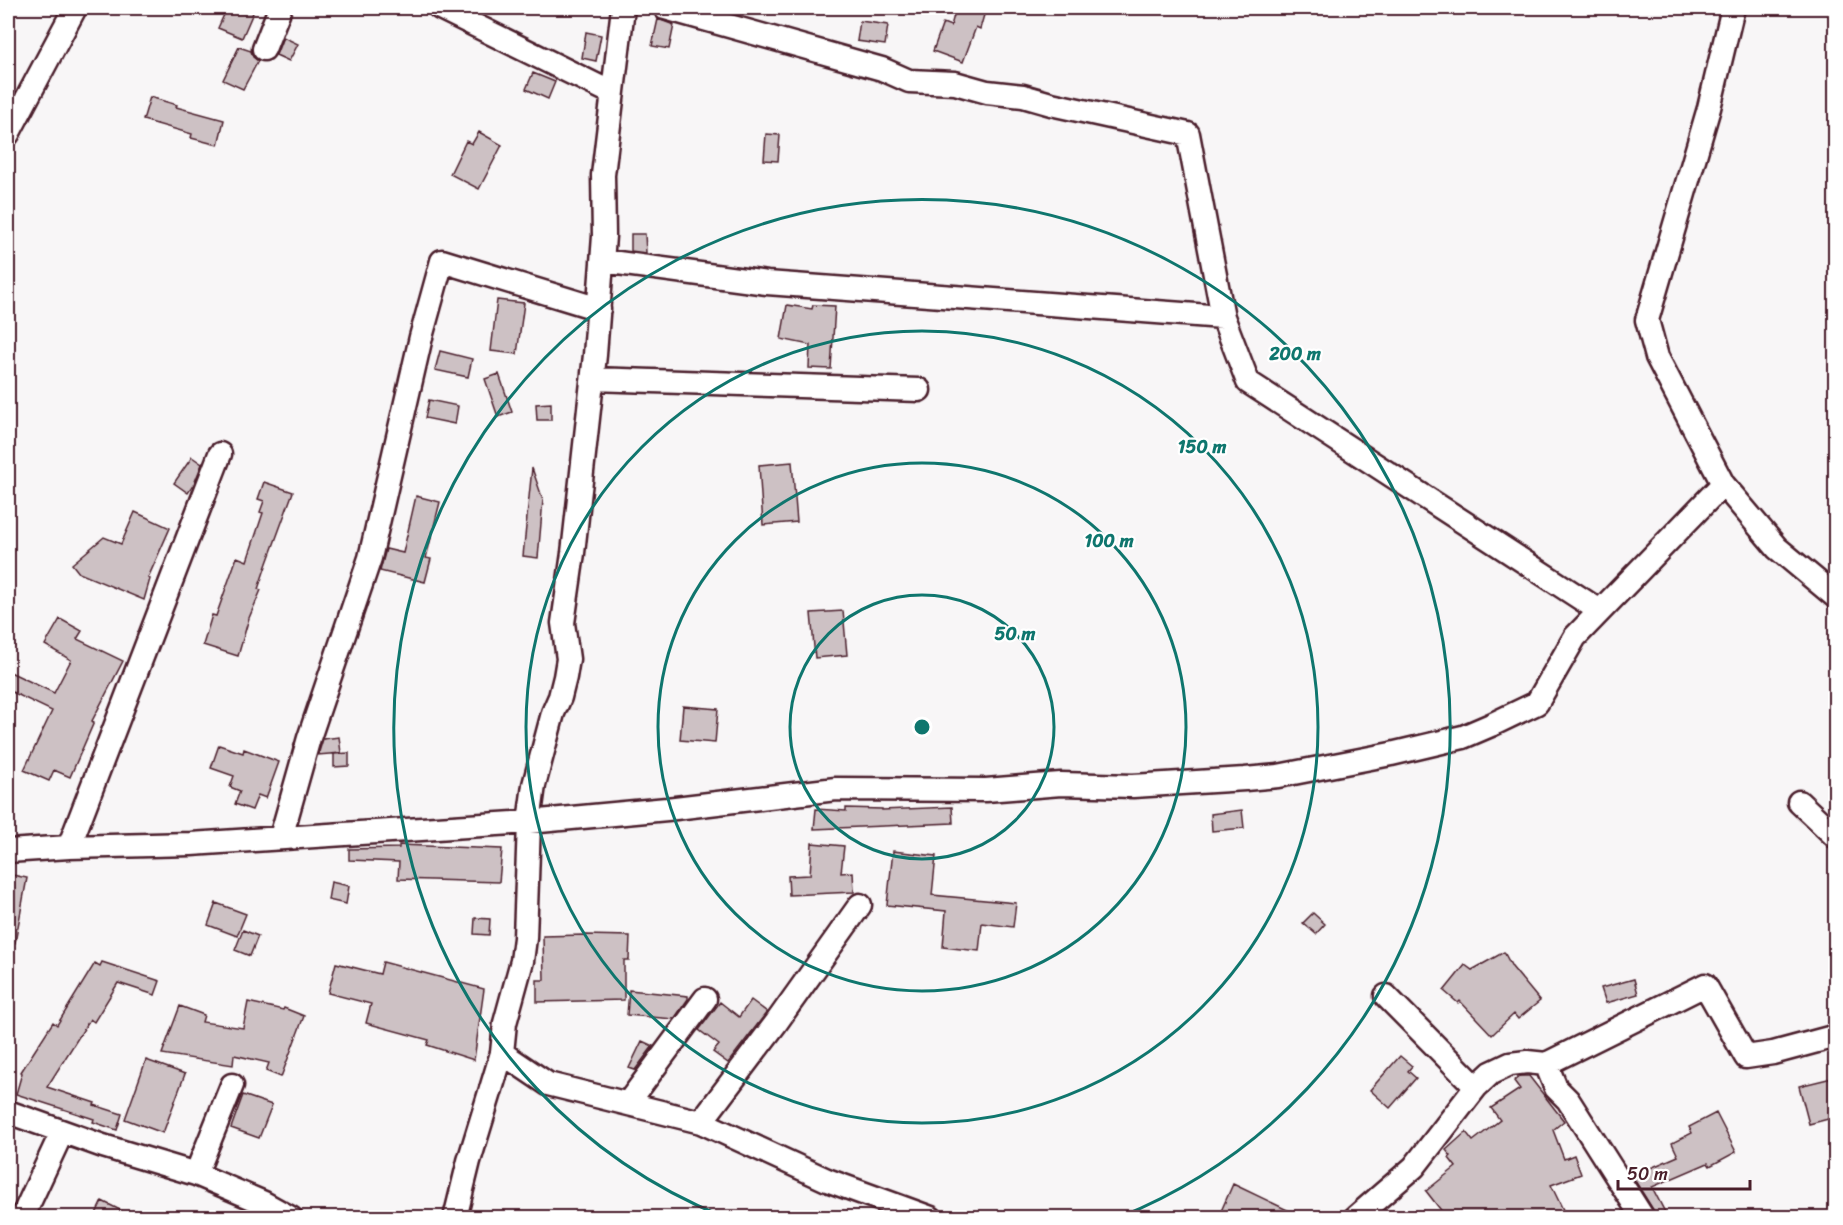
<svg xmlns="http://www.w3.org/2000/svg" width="1843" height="1225" font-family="Sriracha,sans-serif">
<rect width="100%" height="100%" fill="#f8f6f7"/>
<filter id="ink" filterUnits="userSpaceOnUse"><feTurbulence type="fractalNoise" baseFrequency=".0167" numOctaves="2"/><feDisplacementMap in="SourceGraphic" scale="12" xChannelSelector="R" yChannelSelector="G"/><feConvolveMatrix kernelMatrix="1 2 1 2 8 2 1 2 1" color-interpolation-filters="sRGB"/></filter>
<g filter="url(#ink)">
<!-- building -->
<path fill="#cdc1c4" stroke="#4a1f2b" stroke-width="1.5" d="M227,8h28l-13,30 -24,-10z
M956,8h30l-6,21 -4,-2 -13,35 -30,-11 10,-28 8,3z
M658,19l16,6 -5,24 -17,-3z
M860,21l28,4 -3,20 -28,-4z
M586,32l15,3 -5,26 -14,-3z
M283,37l15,7 -9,17 -13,-6z
M239,47l12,4 2,6 5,4 -15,28 -20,-9z
M533,73l22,9 -7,17 -22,-10z
M150,97l27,8 -1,2 48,13 -6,25 -27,-7 1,-4 -49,-14z
M479,132l23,13 -23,44 -29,-15 16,-33 6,3z
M766,134l14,1 -2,26 -14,-1z
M631,234h14l1,19 -15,-2z
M497,300l27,3 -7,51 -26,-3z
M787,305l25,4 1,-4 22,1 -4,63 -22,-1 1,-23 -29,-6z
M440,351l32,8 -4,18 -33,-7z
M499,374l13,38 -14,5 -13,-38z
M429,400l29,6 -3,18 -30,-6z
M551,403v17h-14l-1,-16z
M192,457l10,7 -8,20 -6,9 -14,-10z
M792,462l5,60 -34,3 -4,-60z
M532,468l11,32 -5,58 -15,-2z
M264,482l29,10 -26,71 -9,26 3,1 -12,28 -11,38 -35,-11 9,-30 4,1 21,-59 10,4 16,-48 -3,-1 4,-11 -6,-2z
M416,496l24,6 -14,56 5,1 -6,23 -45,-11 6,-22 17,4z
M135,512l35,16 -22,50 2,1 -6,21 -65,-27 -7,-9 32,-27 17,7z
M843,611l4,44 -32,3 -4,-45z
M60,619l22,12 -5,8 46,22 -31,60 2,1 -24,55 -16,-7 -5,11 -25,-11 28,-59 -44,-21v-19l46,22 17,-33 -26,-15z
M683,706l35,3 -3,34 -35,-3z
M339,737l2,16 -23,2 5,-16z
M219,745l24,8 1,-4 35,13 -13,36 -8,-3 -6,15 -17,-6 5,-13 -10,-4 4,-11 -23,-8z
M349,753v13l-15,1v-13z
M952,807l1,16 -139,6 2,-20 30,2v-3l36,1v1z
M1242,810l2,18 -32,3 -1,-17z
M812,843l32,3 -3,27 12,-1 1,20 -65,3 -1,-19 22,-1z
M399,845l103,4 -3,33 -101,-3 1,-17 -50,-2v-11l50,-1z
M893,851l43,5 -4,39 84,8 -3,24 -31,-4 -3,28 -36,-4 3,-36 -59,-6z
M8,874l19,4 -12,65 -7,-1z
M331,882l18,4 -3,18 -18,-4z
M216,903l30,11 -9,22 -29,-11z
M1313,913l12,11 -9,10 -13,-11z
M475,918l15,1 -1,16 -15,-1z
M243,930l15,6 -8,20 -15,-6z
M585,935l45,1 -1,24h-5v40l-87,2v-22h7l-1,-44z
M1504,952l8,15 28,34 -22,18 -4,-5 -22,21 -32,-34 -2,2 -14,-12 21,-26 7,5z
M102,962l58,19 -5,14 -37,-12 -24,39 -4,-3 -43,68 48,16 -1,2 28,9 -5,16 -24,-8 1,-3 -78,-25 6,-21 -1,-1 32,-50 4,3 38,-62 5,3z
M383,962l101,27 -10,71 -47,-15 2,-5 -63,-17 5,-19 -43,-11 8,-30 44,11z
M1634,979l4,15 -32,9 -5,-15z
M629,990l59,6v3l-14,20 -47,-4z
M751,1000l16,12 -39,51 -15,-11 6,-7 -20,-15 21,-28 19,15z
M248,1002l35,8 1,-2 20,8 -23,61 -15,-6 3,-8 -35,-8 -1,10 -71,-11 18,-48 24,9 -2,7 41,6z
M642,1041l11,5 -18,24 -6,-2z
M1400,1056l12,10 -4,5 8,7 -26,30 -20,-18z
M146,1060l39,14 -22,59 -38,-14z
M1520,1076h9l35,45 -11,9 11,29 10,-4 7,19 -30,11 16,33h-120l-21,-27 30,-24 -7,-9 2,-2 -5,-6 20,-18 7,9 27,-21 -9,-12 29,-19 -6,-8z
M1836,1077v40l-27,7 -10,-38z
M243,1095l29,10 -13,33 -28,-10z
M1716,1113l20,39 -26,14 -2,-3 -56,24 16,31h-12l-2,-7 -22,-35 46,-20 -6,-13 20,-10 -3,-6z
M1233,1184l71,34h-86z
M102,1201l34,17h-42z"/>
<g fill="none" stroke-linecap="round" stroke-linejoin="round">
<!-- minor casing -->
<g stroke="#4a1f2b" stroke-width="27">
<path id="minor" d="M440,8l172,85
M665,8l217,61 27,12 46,2 32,9 36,4 28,8 137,30 35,183 25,65 352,229
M1733,8l-24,100 -62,212 10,37 66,127 54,64 59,49
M264,49l16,-41
M8,134l67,-126
M603,261l164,22 456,34
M593,379l326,11
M1799,802l37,35
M281,837l28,-99 61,-180 51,-221 21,-76 157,48
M69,847l151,-393
M8,851l61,-4 122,-3 338,-22 138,-13 169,-20 150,1 75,-6 72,2 112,-7 33,-3 113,-22 72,-17 28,-12 46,-22 38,-66 148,-153
M1386,996l90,91
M502,1053l46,31 153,38 126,58 104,38
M1546,1064l10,24 12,12 75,118
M628,1103l77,-104
M8,1112l95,34 93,28 68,29 27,15
M701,1122l75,-99 84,-118
M196,1174l36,-89
M22,1218l40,-86
M455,1218l14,-57 33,-108 3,-30 17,-62 3,-23 4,-116 5,-37 19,-72 7,-16 5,-20 3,-18 -5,-36 10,-70 22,-198 9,-119 -1,-61 20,-167
M1355,1218l59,-51 62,-80 15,-14 19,-9 17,-2 19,2 159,-79 41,72 27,-4 63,-17"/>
</g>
<!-- minor -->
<use href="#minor" stroke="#fff" stroke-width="22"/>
</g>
</g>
<!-- distance rings -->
<g fill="none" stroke="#0f766e" stroke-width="3">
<circle cx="922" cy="727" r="132"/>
<circle cx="922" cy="727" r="264"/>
<circle cx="922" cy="727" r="396"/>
<path d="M724 1217A528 528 0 1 1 1120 1217"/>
</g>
<circle cx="922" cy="727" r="9" fill="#0f766e" stroke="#fff" stroke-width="3"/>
<g font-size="18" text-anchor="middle" font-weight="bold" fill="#0f766e" stroke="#fff" stroke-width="4.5" stroke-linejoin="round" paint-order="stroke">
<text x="1295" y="360">200 m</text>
<text x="1202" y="453">150 m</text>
<text x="1109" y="547">100 m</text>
<text x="1015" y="640">50 m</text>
</g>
<!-- margin -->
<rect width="1843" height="1225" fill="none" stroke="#fff" stroke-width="30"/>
<rect x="15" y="15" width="1813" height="1195" fill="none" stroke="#4a1f2b" stroke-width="2" filter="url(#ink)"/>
<!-- scale -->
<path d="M1618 1180v9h132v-9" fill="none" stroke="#4a1f2b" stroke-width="3"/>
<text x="1627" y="1180" font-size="18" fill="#4a1f2b" stroke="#ffffff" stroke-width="4.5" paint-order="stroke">50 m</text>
</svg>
